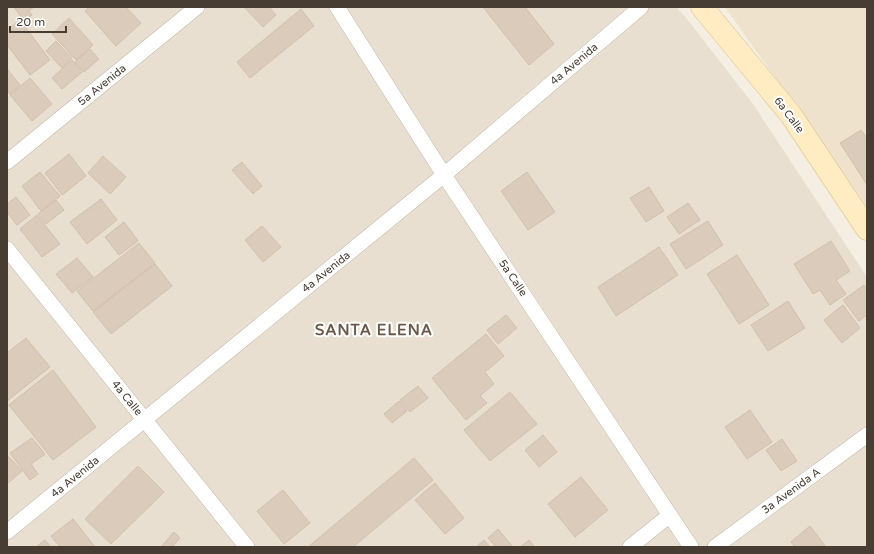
<svg xmlns="http://www.w3.org/2000/svg" width="874" height="554" font-family="'Varela Round',sans-serif">
<rect width="100%" height="100%" fill="#f4eee3"/>
<!-- residential -->
<path fill="#e8dfd1" d="M7,7h669l11,12 66,85 114,173v270h-860z"/>
<!-- education -->
<path fill="#efe2cc" d="M725,7h142v200z"/>
<!-- building -->
<path fill="#dacbbb" stroke="#d2c0aa" d="M14,7h20l-5,4 3,4 -8,6z
M89,7h37l15,16 -25,23 -31,-35z
M244,7h25l7,8 -13,12z
M483,7h42l29,37 -25,21z
M301,9l13,17 -64,52 -13,-16z
M69,18l24,27 -17,15 -24,-26z
M20,20l30,40 -20,15 -23,-30v-15z
M56,41l16,17 -10,10 -16,-17z
M90,49l9,10 -15,13 -9,-10z
M72,60l10,12 -20,17 -10,-11z
M7,69l13,16 -10,9 -3,-3z
M30,78l22,26 -20,17 -22,-26z
M861,130l6,8v47l-27,-42z
M69,154l17,22 -24,19 -17,-22z
M103,156l23,21 -16,17 -22,-21z
M242,162l20,24 -9,8 -21,-24z
M40,172l20,24 -19,15 -19,-25z
M527,172l28,40 -27,18 -27,-39z
M649,187l15,24 -18,11 -16,-24z
M16,197l14,18 -13,10 -10,-13v-8z
M101,199l16,21 -30,24 -17,-22z
M56,200l8,10 -18,14 -8,-10z
M688,203l12,17 -21,14 -12,-17z
M37,215l23,29 -18,13 -22,-28z
M708,221l15,24 -37,24 -16,-25z
M124,222l14,19 -19,14 -14,-18z
M262,226l19,21 -18,15 -18,-22z
M831,241l19,30 -14,9 10,14 -16,11 -10,-15 -7,4 -19,-30z
M139,243l16,20 -62,48 -16,-20z
M659,247l19,28 -62,41 -18,-29z
M737,255l32,50 -30,19 -32,-50z
M77,258l16,19 -21,16 -16,-19z
M155,264l17,22 -61,48 -18,-22z
M864,285l3,4v26l-8,6 -16,-21z
M788,301l17,27 -37,23 -17,-26z
M843,305l17,23 -18,15 -18,-23z
M506,315l11,13 -19,16 -11,-14z
M486,334l18,22 -19,16 9,12 -14,12 7,7 -21,17 -34,-42z
M26,338l24,29 -43,34v-48z
M53,370l43,57 -43,33 -44,-55z
M418,386l10,12 -18,14 -10,-12z
M510,392l27,32 -47,37 -26,-31z
M399,401l8,10 -15,12 -8,-9z
M750,410l22,32 -25,17 -22,-32z
M543,435l14,17 -18,15 -14,-17z
M32,438l13,16 -14,10 7,10 -8,6 -20,-27z
M782,439l15,22 -16,10 -15,-21z
M7,455l15,16 -15,13z
M414,458l19,22 -80,67h-45z
M138,466l26,26 -53,52 -26,-25z
M581,477l27,33 -33,27 -27,-33z
M435,483l29,35 -19,16 -30,-34z
M283,490l27,33 -26,21 -27,-33z
M73,519l22,28h-35l-9,-11z
M810,526l16,21h-31l-4,-5z
M498,529l15,18h-17l-8,-9z
M174,532l6,6 -8,9h-11z
M45,540l6,7h-15z
M484,540l6,7h-14z
M529,540l6,7h-15z"/>
<g fill="none" stroke-linecap="round" stroke-linejoin="round">
<!-- minor casing -->
<g stroke="#c3b8a8" stroke-width="16">
<path id="minor" d="M337,7l107,168 247,372
M7,162l190,-155
M7,249l240,298
M7,532l437,-357 197,-168
M630,547l40,-32
M715,547l152,-112"/>
</g>
<!-- secondary casing -->
<g stroke="#dcc290" stroke-width="23">
<path id="secondary" d="M702,7l89,108 76,114"/>
</g>
<!-- minor -->
<use href="#minor" stroke="#fff" stroke-width="15"/>
<!-- secondary -->
<use href="#secondary" stroke="#ffecc2" stroke-width="22"/>
</g>
<g text-anchor="middle" dominant-baseline="central" stroke-width="4" stroke-linejoin="round" paint-order="stroke">
<!-- street labels -->
<g font-size="11" fill="#473d33" stroke="#fff">
<text transform="translate(574 64) rotate(-40)">4a Avenida</text>
<text transform="translate(102 85) rotate(-39)">5a Avenida</text>
<text transform="translate(789 115) rotate(53)">6a Calle</text>
<text transform="translate(326 272) rotate(-39)">4a Avenida</text>
<text transform="translate(513 278) rotate(56)">5a Calle</text>
<text transform="translate(127 398) rotate(51)">4a Calle</text>
<text transform="translate(75 477) rotate(-39)">4a Avenida</text>
<text transform="translate(791 491) rotate(-36)">3a Avenida A</text>
</g>
<!-- district labels -->
<g font-size="15" font-weight="bold" letter-spacing="1" fill="#6b5a49" stroke="#fff">
<text x="374" y="330">SANTA ELENA</text>
</g>
</g>
<!-- border -->
<rect width="874" height="554" fill="none" stroke="#473d33" stroke-width="16"/>
<!-- scale -->
<path d="M10 26v6h56v-6" fill="none" stroke="#473d33" stroke-width="2"/>
<text x="16" y="26" font-size="12" fill="#473d33" stroke="#ffffff" stroke-width="3" paint-order="stroke">20 m</text>
</svg>
